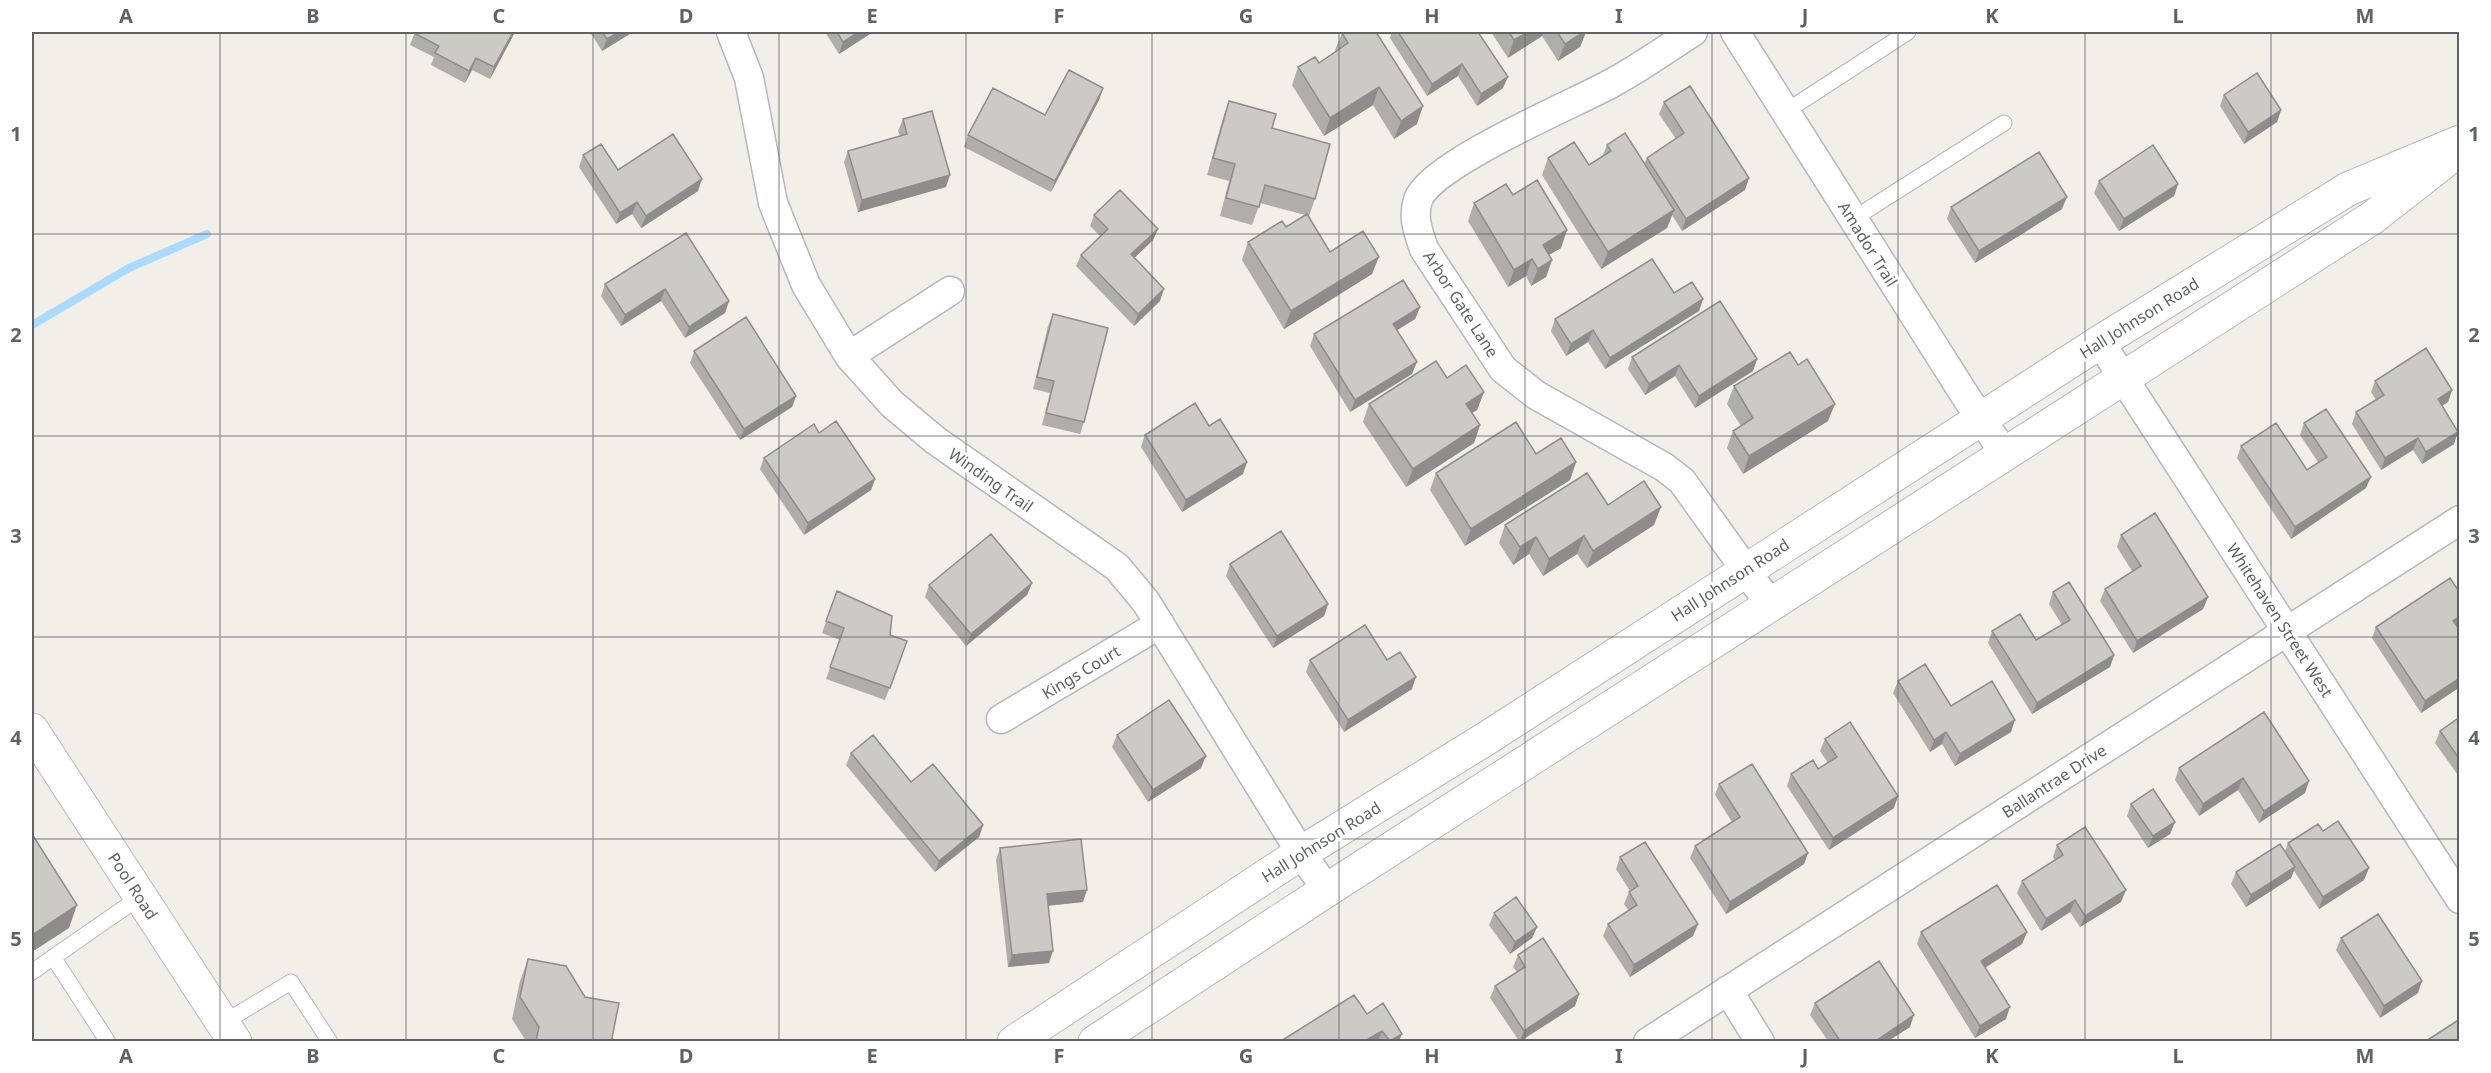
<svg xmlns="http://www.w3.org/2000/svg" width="2491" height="1073" font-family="'Noto Sans',sans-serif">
<rect width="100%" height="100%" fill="#f1efe8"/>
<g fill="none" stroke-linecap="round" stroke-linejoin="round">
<!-- stream -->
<path stroke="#aadaff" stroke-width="8" d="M32,325l97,-57 78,-34"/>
<!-- lane casing -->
<g stroke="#b5b8bc" stroke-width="17">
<path id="lane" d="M1785,112l123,-80
M1853,219l151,-96
M53,957l55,85
M32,972l108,-75
M223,1023l68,-41 39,60"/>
</g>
<!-- street casing -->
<g stroke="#b5b8bc" stroke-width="31">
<path id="street" d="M731,32l18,46 24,125 33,82 43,71 43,48 43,36 182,127 29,35 155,251 26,37
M1693,32c-27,17 -53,36 -81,51 -38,21 -182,81 -194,117 -6,17 1,34 6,49l79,120 33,26 128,72 18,14 88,123
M1735,32l233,368 37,54
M2100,342l360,557
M849,356l101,-65
M1001,719l159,-95
M1728,990l32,52
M1648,1042l812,-522"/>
</g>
<!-- secondary casing -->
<g stroke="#b6babf" stroke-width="35">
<path id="secondary" d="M32,730l203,312
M1014,1042l287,-189 186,-115 613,-396 248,-153 112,-47
M1095,1042l232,-152 1045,-672 73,-57"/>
</g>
<!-- lane -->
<use href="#lane" stroke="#fff" stroke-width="15"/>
<!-- street -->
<use href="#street" stroke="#fff" stroke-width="28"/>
<!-- secondary -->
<use href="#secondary" stroke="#fff" stroke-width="33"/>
</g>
<!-- wall -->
<path fill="#afaea9" d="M415,32l99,2 -24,45 -18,-9 -7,13 -34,-18 3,-8 -24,-12z
M590,32h43l-31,19z
M825,32h48l-34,22z
M1392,32h86l25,56 -26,18 -19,-30 -31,20 -37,-58z
M1491,32h95l-6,15 -22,14 -16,-25 -34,22z
M1342,33l75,91 -23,15 -21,-34 -49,31 -32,-51 6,-18 21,-4 17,-12 -1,-1z
M1103,88l-4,12 -48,92 -87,-45 4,-12 77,-20z
M2224,95l57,15 -4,12 -33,22 -24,-38z
M1229,101l43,27 43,71 -6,17h-1l22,36 42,22 -88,55 -42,-69 6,-18 38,-15 19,-12 -45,-12 -8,22 -32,-9 9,-35 -22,-6 16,-57z
M1664,102l81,88 -63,41 -10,-16 -5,13 -66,41 -59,-94 6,-17 41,7 14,-10 4,-10 37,19 3,-6 29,-19 -17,-25z
M903,119l43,68 -88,25 -14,-50 4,-11 52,-15 -2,-5z
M583,155l35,15 80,21 -57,37 -9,-14 -16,10 -37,-57z
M2099,181l79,3 -4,12 -55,35 -25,-38z
M1513,195l48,53 -12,7 3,5 -6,17 -15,9 -5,-10 -18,11 -40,-66 6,-18z
M1951,207l111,2 -87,54 -28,-44z
M1094,215l64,14 -5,11 -19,18 26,43 -26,25 -58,-60 5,-11 19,-19 -10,-10z
M686,233l43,68 -4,12 -40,25 -24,-37 -40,25 -20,-30 4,-12z
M1674,293l29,6 -4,12 -94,58 -17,-27 -22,14 -15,-25 4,-12z
M1420,307l-5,12 -18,11 15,44 -62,38 -40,-66 4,-12z
M1053,314l31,108 -4,12 -38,-9 8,-32 -17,-4 15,-63z
M694,351l102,45 -4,11 -52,33 -50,-77z
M1632,357l125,2 -4,12 -58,37 -20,-32 -30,19 -17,-26z
M1447,378l37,14 -7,18 -5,3 8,12 -6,18 -68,44 -43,-65 6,-18z
M2375,381l77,9 -4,12 -6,4 12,38 -32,20 -9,-14 -32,20 -29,-46 4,-12 20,-12 -5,-8z
M1734,386l94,35 -85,53 -16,-26 6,-17 8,-5 -14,-22z
M2304,423l62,65 -75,51 -54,-81 4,-12 66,24 11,-8 -18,-27z
M1209,426l34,48 -61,38 -41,-65 4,-12z
M819,433l56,46 -4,11 -67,45 -44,-66 4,-11z
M1536,454l40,8 -6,18 -105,66 -35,-56 6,-17z
M1608,505l46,20 -67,43 -10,-14 -34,22 -14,-22 -16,11 -14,-22 6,-18z
M2121,535l87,62 -5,12 -70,44 -33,-52 5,-12 27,-18 -15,-24z
M1230,564l98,40 -4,12 -51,32 -47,-72z
M1032,583l-5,12 -61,51 -41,-49 4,-12z
M837,591l53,44 17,6 -22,59 -59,-21 14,-39 -18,-7z
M2053,592l61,63 -4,12 -78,47 -44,-71 4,-12 44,9 26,-15 -13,-21z
M2460,593v32l-3,2 3,3v57l-39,26 -49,-75 4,-11z
M1310,660h77l25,29 -68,43 -38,-60z
M1898,681l53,25 60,26 -56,34 -13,-22 -12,8 -37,-59z
M2264,712l41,81 -46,30 -21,-33 -39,26 -24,-36 4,-12z
M2460,717v61l-25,-35 5,-12z
M1117,735l84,33 -53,34 -36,-55z
M1825,739l69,69 -65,42 -42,-64 4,-12 27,-5 10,-6 -8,-12z
M851,753l60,29 72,43 -4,12 -44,35 -89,-107z
M1719,784l89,69 -4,11 -78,50 -36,-56 5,-12 37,-24 -17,-27z
M2131,804l44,18 -5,12 -22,14 -21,-32z
M2323,831l46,37 -5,12 -45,29 -25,-38 -3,7 -45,29 -15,-23 5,-12 49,-21 3,-8z
M2057,845l64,57 -41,25 -10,-15 -29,19 -24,-38 5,-12 33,-21 -2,-3z
M1000,848l83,54 -35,4 1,57 -41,4 -12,-107z
M1620,857l78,67 -5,12 -63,41 -27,-41 5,-12 21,-13 -5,-7 5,-12 1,-1 -14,-22z
M1494,913l43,14 -5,11 -22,16 -21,-29z
M1921,932h106l-5,12 -37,24 21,51 -31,19 -58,-94z
M2341,938l77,55 -38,25 -44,-68z
M1518,955l61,39 -4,12 -54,35h-2l-29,-43 5,-12 22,-14 -4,-5z
M528,959l57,38 29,44h-88l-14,-22 8,-38z
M1815,1003l95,24 -22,14h-60l-18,-26z
M1367,1014l32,27h-118z"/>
<!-- shaded-wall -->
<path fill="#8f8d8a" d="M513,32h1v2l-24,45 4,-12z
M619,32h14l-31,19 5,-12z
M859,32h14l-34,22 4,-12z
M1528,32h16l-2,4 -34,22 6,-18z
M1584,32h2l-6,15 -22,14 7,-17z
M476,58l-4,12 -7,13 4,-12z
M1462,64l-4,12 -31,20 5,-12z
M1508,77l-5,11 -26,18 4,-12z
M1379,87l-6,18 -49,31 6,-18z
M1103,88l-4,12 -48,92 4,-11z
M1423,106l-6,18 -23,15 7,-18z
M2281,110l-4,12 -33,22 4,-12z
M950,175l-4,12 -88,25 4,-12z
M1749,178l-4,12 -63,41 4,-12z
M702,179l-4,12 -57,37 5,-12z
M2178,184l-4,12 -55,35 5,-12z
M2067,197l-5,12 -87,54 4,-12z
M637,202l-5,12 -16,10 4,-11z
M1674,210l-7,18 -66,41 7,-17z
M1158,229l-5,11 -27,26 5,-12z
M1567,230l-6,18 -24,14 6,-17z
M1379,257l-7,17 -88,55 7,-18z
M1532,259l-6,17 -18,11 6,-17z
M1552,260l-6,17 -15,9 7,-17z
M665,289l-4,12 -40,25 4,-11z
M1164,289l-4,12 -26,25 4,-12z
M1703,299l-4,12 -94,58 5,-11z
M729,301l-4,12 -40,25 4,-11z
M1420,307l-5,12 -27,17 5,-12z
M1593,330l-5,12 -22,14 5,-12z
M1757,359l-4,12 -58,37 4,-12z
M1417,362l-5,12 -62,38 5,-12z
M1679,365l-4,11 -30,19 4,-11z
M2452,390l-4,12 -14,9 4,-12z
M1484,392l-7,18 -18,11 7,-17z
M796,396l-4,11 -52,33 4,-11z
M1835,404l-7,17 -85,53 6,-18z
M1480,425l-6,18 -68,44 7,-18z
M2458,432l-4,12 -32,20 4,-12z
M2418,438l-5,12 -32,20 4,-12z
M1247,462l-4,12 -61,38 4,-12z
M1576,462l-6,18 -105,66 6,-17z
M2371,477l-5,11 -75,51 4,-12z
M875,479l-4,11 -67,45 4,-12z
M1661,507l-7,18 -67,43 6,-17z
M1584,536l-7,18 -34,22 6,-17z
M1536,537l-7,17 -16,11 7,-18z
M1032,583l-5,12 -61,51 5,-12z
M2208,597l-5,12 -70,44 4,-12z
M1328,604l-4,12 -51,32 4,-12z
M2460,616v9l-11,7 4,-11z
M2114,655l-4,12 -78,47 5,-11z
M1416,677l-4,12 -68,43 4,-12z
M2460,678v9l-39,26 4,-12z
M2015,720l-4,12 -56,34 5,-12z
M1946,732l-4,12 -12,8 4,-12z
M1206,756l-5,12 -53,34 5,-12z
M2243,778l-5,12 -39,26 4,-12z
M2309,781l-4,12 -46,30 5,-12z
M1898,796l-4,12 -65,42 4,-12z
M2175,822l-5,12 -22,14 5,-12z
M983,825l-4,12 -44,35 4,-11z
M1808,853l-4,11 -78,50 4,-12z
M2295,867l-4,11 -45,29 5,-12z
M2369,868l-5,12 -45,29 4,-12z
M1087,890l-4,12 -40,4 4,-12z
M2126,890l-5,12 -41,25 5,-11z
M2075,900l-5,12 -29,19 5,-12z
M77,905l-8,23 -37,24v-17z
M1698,924l-5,12 -63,41 4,-12z
M1537,927l-5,11 -22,16 5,-12z
M2027,932l-5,12 -46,29 5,-12z
M1053,951l-4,12 -41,4 4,-12z
M2422,981l-4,12 -38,25 4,-12z
M1579,994l-4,12 -55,35 4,-10z
M2010,1007l-4,12 -31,19 5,-12z
M1914,1015l-4,12 -22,14h-11v-1z
M1382,1031l-4,10h-13z
M1402,1034l-3,7h-9z"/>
<!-- building -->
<path fill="#cccac5" stroke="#8f8d8a" stroke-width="1.5" d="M415,32h98l-19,35 -18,-9 -7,13 -34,-18 4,-7 -25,-13z
M602,32h17l-12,7z
M837,32h22l-16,10z
M1344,32h32l47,74 -22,15 -22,-34 -49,31 -32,-51 17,-10 4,6 29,-20 -6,-10z
M1398,32h80l30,45 -27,17 -19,-30 -30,20z
M1509,32h19l-14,8z
M1557,32h27l-19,12z
M1069,70l34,18 -48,93 -87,-46 25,-47 52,27z
M2257,73l24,37 -33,22 -24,-37z
M1690,86l59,92 -63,41 -39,-61 37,-25 -20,-31z
M1229,101l47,13 -4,14 58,16 -15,55 -50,-14 -6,22 -33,-9 9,-34 -22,-6z
M932,111l18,64 -88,25 -14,-49 59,-17 -4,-15z
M1625,133l49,77 -66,42 -60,-94 26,-16 15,23 22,-14 -4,-6z
M673,134l29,45 -56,37 -9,-14 -17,11 -37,-58 18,-11 17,26z
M2153,145l25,39 -54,35 -25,-38z
M2039,152l28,45 -88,54 -28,-44z
M1537,180l30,50 -24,15 9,15 -14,9 -6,-10 -18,11 -40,-67 32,-19 7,11z
M1120,190l38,39 -27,25 33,35 -26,25 -57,-59 27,-26 -14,-14z
M1307,214l23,38 33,-21 16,26 -88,54 -43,-69 34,-21 4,6z
M686,233l43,68 -40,26 -24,-38 -40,26 -20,-31z
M1652,259l22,34 18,-11 11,17 -93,59 -17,-28 -22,14 -16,-25z
M1403,280l17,27 -27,17 24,38 -62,38 -41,-66z
M1720,301l37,58 -58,37 -20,-31 -30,19 -17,-27z
M1053,314l55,14 -24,94 -38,-9 8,-32 -17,-4z
M746,317l50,79 -52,33 -50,-78z
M2426,348l26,42 -14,9 20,33 -32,20 -8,-14 -33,20 -29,-46 28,-17 -9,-14z
M1790,352l8,13 9,-6 28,45 -86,52 -16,-25 20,-13 -19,-32z
M1436,361l11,17 19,-13 18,27 -18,12 14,21 -67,44 -44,-65z
M1195,403l14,23 11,-7 27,43 -61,38 -41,-65z
M2326,409l45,68 -76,50 -54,-81 35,-23 31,47 20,-13 -23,-34z
M836,421l39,58 -67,44 -44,-65 50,-34 5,9z
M1516,422l20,32 25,-16 15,24 -105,67 -35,-56z
M1587,473l21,32 36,-24 17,26 -68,44 -9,-15 -35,23 -13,-22 -16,10 -15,-22z
M2155,513l53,84 -71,44 -32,-52 36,-23 -20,-31z
M1281,531l47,73 -51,32 -47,-72z
M991,534l41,49 -61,51 -42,-49z
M2450,578l10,15v23l-7,5 7,9v48l-35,23 -49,-74z
M2069,582l45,73 -77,48 -45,-72 28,-17 16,26 34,-20 -17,-28z
M837,591l55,25 -2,19 17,6 -17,47 -60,-21 14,-39 -18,-7z
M1365,625l22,35 13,-8 16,25 -68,43 -38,-60z
M1925,664l26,42 41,-25 23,39 -55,34 -14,-22 -12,8 -36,-59z
M1169,700l37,56 -53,34 -36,-55z
M2264,712l45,69 -45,30 -21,-33 -40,26 -24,-36z
M2460,717v43l-20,-29z
M1850,722l48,74 -65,42 -42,-64 22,-14 5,9 19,-12 -12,-18z
M873,735l38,47 22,-18 50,61 -44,36 -88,-108z
M1752,764l56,89 -78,49 -35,-56 45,-29 -21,-33z
M2153,789l22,33 -22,14 -22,-32z
M2338,821l31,47 -46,29 -35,-54 30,-19 5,7z
M2085,827l41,63 -41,26 -10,-16 -29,19 -24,-38 41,-26 -6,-10z
M32,834l45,71 -45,30z
M1081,839l6,51 -40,4 6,57 -41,4 -12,-107z
M1645,842l53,82 -64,41 -26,-41 29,-19 -8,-13 9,-6 -18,-29z
M2280,844l15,23 -44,28 -15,-23z
M1997,885l30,47 -46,29 29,46 -30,19 -59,-94z
M1516,897l21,30 -22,15 -21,-29z
M2378,914l44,67 -38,25 -43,-68z
M1543,938l36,56 -55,37 -29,-45 30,-19 -7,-12z
M528,959l38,7 19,31 34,6 -7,35 2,3h-78l3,-14 -19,-30z
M1879,961l35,54 -37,25 1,1h-38l-25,-38z
M1354,995l13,19 16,-11 19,31 -12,7 -8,-10 -17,10h-84z
M2460,1019v22h-34z"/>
<!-- grid -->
<path fill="none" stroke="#5f6368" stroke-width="1.5" stroke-opacity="0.55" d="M220,32v1010M406,32v1010M593,32v1010M779,32v1010M966,32v1010M1152,32v1010M1339,32v1010M1525,32v1010M1712,32v1010M1898,32v1010M2085,32v1010M2271,32v1010M32,234h2428M32,436h2428M32,637h2428M32,839h2428"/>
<g text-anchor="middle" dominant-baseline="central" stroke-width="6" stroke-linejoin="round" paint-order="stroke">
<!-- street labels -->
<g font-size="16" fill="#5f6368" stroke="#fff">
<text transform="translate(1868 244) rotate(58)">Amador Trail</text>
<text transform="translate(1461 304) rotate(57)">Arbor Gate Lane</text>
<text transform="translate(2139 318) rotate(-32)">Hall Johnson Road</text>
<text transform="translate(991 480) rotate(35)">Winding Trail</text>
<text transform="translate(1730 580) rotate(-33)">Hall Johnson Road</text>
<text transform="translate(2280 620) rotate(57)">Whitehaven Street West</text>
<text transform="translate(1081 672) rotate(-31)">Kings Court</text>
<text transform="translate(2054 781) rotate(-33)">Ballantrae Drive</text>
<text transform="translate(1321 842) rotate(-32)">Hall Johnson Road</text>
<text transform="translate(133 886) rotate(57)">Pool Road</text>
</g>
</g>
<!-- border -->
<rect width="2491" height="1073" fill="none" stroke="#ffffff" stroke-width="66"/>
<rect x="33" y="33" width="2425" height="1007" fill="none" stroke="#5f6368" stroke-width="2"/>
<g font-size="20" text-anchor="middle" font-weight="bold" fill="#5f6368">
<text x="126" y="23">A</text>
<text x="313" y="23">B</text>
<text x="499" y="23">C</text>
<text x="686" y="23">D</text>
<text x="872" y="23">E</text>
<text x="1059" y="23">F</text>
<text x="1246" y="23">G</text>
<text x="1432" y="23">H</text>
<text x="1619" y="23">I</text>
<text x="1805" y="23">J</text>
<text x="1992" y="23">K</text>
<text x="2178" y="23">L</text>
<text x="2365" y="23">M</text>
<text x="16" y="141">1</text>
<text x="2474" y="141">1</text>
<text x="16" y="342">2</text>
<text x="2474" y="342">2</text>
<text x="16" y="543">3</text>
<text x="2474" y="543">3</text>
<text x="16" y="745">4</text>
<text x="2474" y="745">4</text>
<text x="16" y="946">5</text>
<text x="2474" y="946">5</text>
<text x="126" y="1063">A</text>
<text x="313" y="1063">B</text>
<text x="499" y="1063">C</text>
<text x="686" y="1063">D</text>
<text x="872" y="1063">E</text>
<text x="1059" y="1063">F</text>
<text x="1246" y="1063">G</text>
<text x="1432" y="1063">H</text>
<text x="1619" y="1063">I</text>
<text x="1805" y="1063">J</text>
<text x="1992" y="1063">K</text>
<text x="2178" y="1063">L</text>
<text x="2365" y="1063">M</text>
</g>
</svg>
